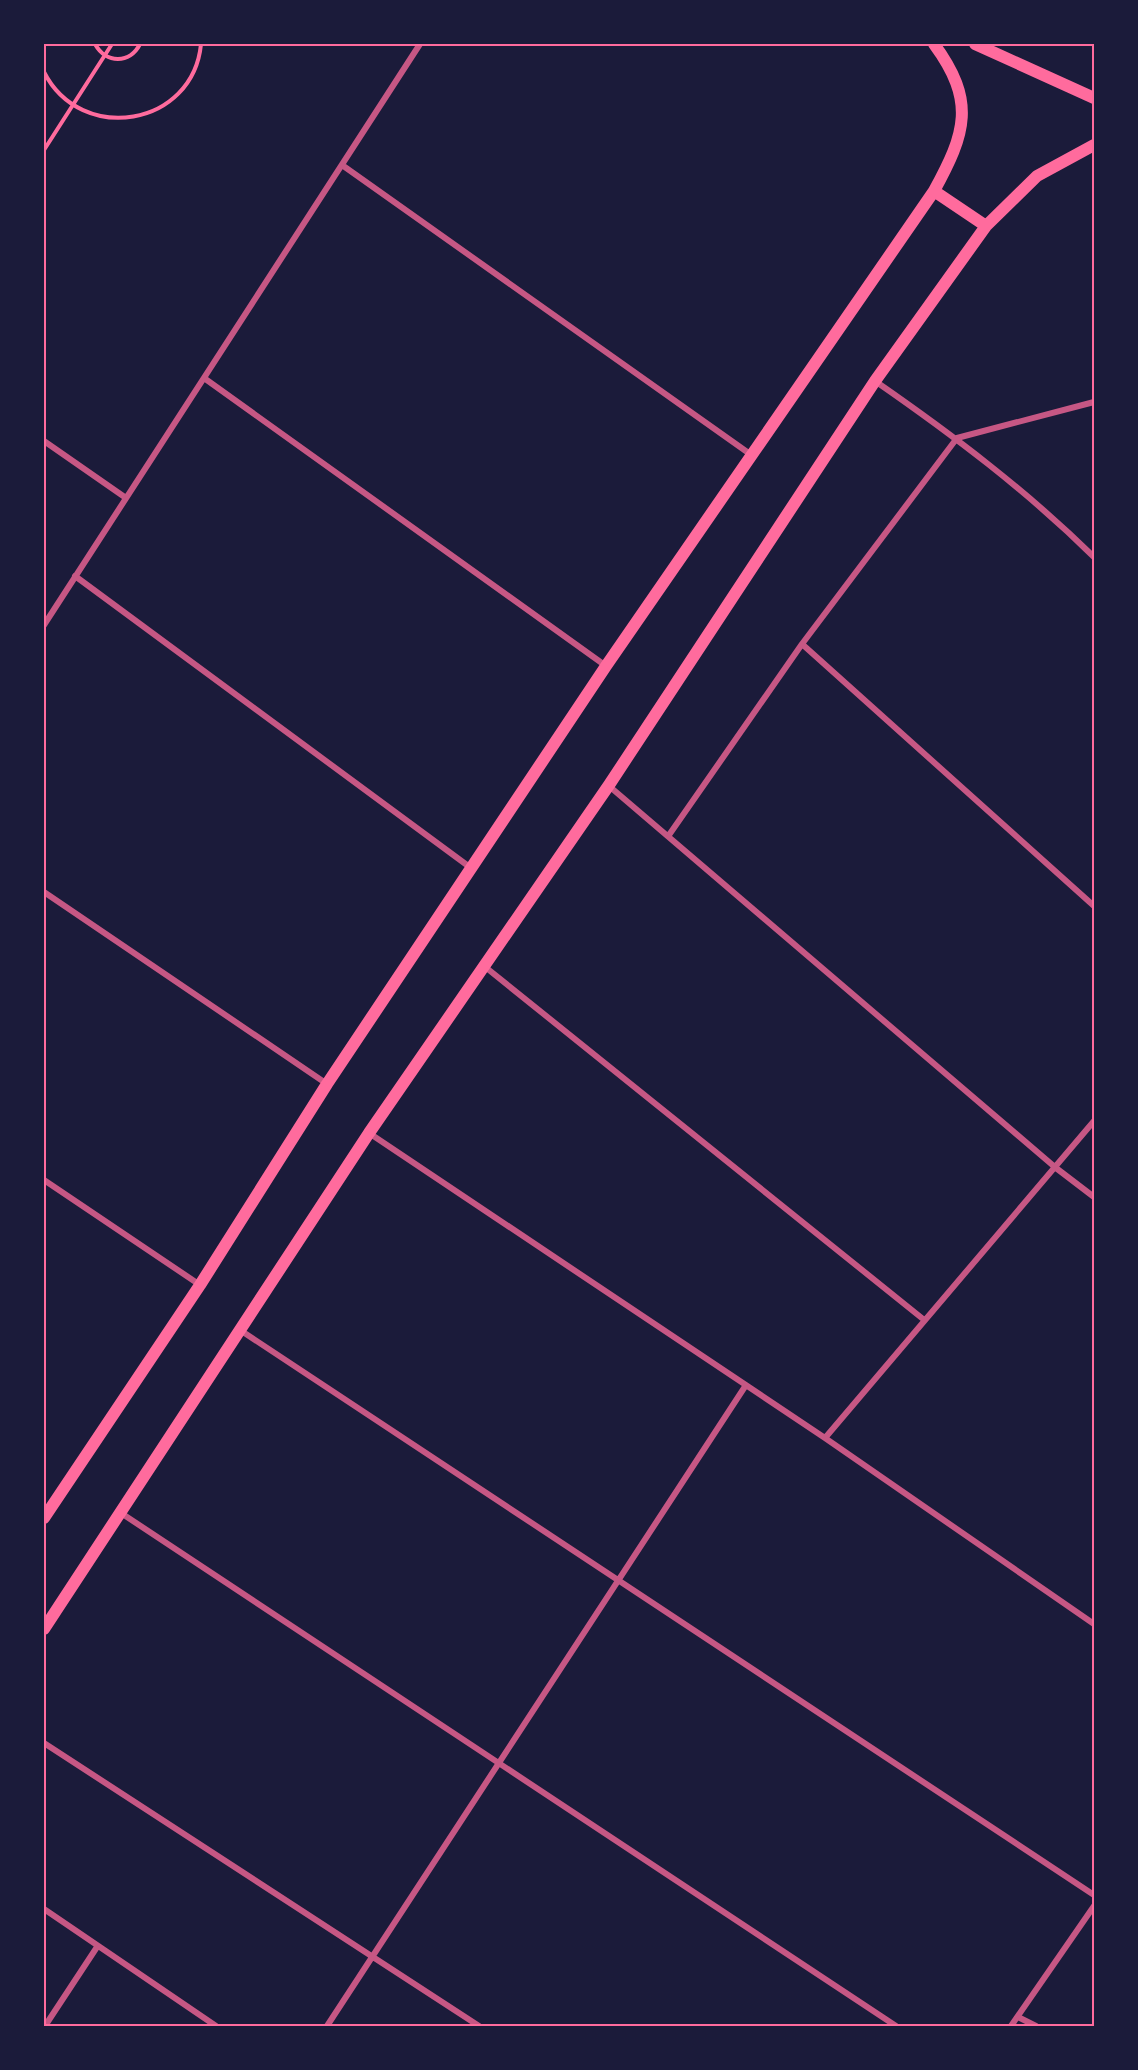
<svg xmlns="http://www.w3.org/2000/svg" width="1138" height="2070" font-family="Mulish,sans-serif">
<rect width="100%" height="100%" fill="#1b1b3a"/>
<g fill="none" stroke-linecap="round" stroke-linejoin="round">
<!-- path -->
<path stroke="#ff6b9d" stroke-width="4" d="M95,44c11,20 35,20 45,0
M44,72c37,73 149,55 157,-28
M44,150l68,-106"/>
<!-- minor -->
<path stroke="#c65784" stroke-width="6" d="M342,165l408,289
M204,378l402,288
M875,381c78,54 152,110 219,176
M44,441l82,57
M75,576l396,292
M44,625l376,-581
M802,644l292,262
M609,786l447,382 38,29
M669,835l133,-191 155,-206 137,-36
M44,892l283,192
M484,966l439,353
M369,1133l456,305 269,186
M44,1180l156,105
M240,1330l854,565
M825,1438l269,-317
M121,1513l775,513
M44,1743l435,283
M44,1909l172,117
M1018,2017l18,9
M45,2026l52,-79
M327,2026l419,-641
M1011,2026l83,-120"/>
<!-- secondary -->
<path stroke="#ff6b9d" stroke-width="12" d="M975,44l119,54
M934,191l52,35
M44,1518l156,-233 127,-201 279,-418 328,-475c32,-58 42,-90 0,-147
M44,1629l325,-496 240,-348 266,-404 111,-155 51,-50 57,-31"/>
</g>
<!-- border -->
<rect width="1138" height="2070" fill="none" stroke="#1b1b3a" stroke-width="90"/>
<rect x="45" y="45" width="1048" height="1980" fill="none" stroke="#ff6b9d" stroke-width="2"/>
</svg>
